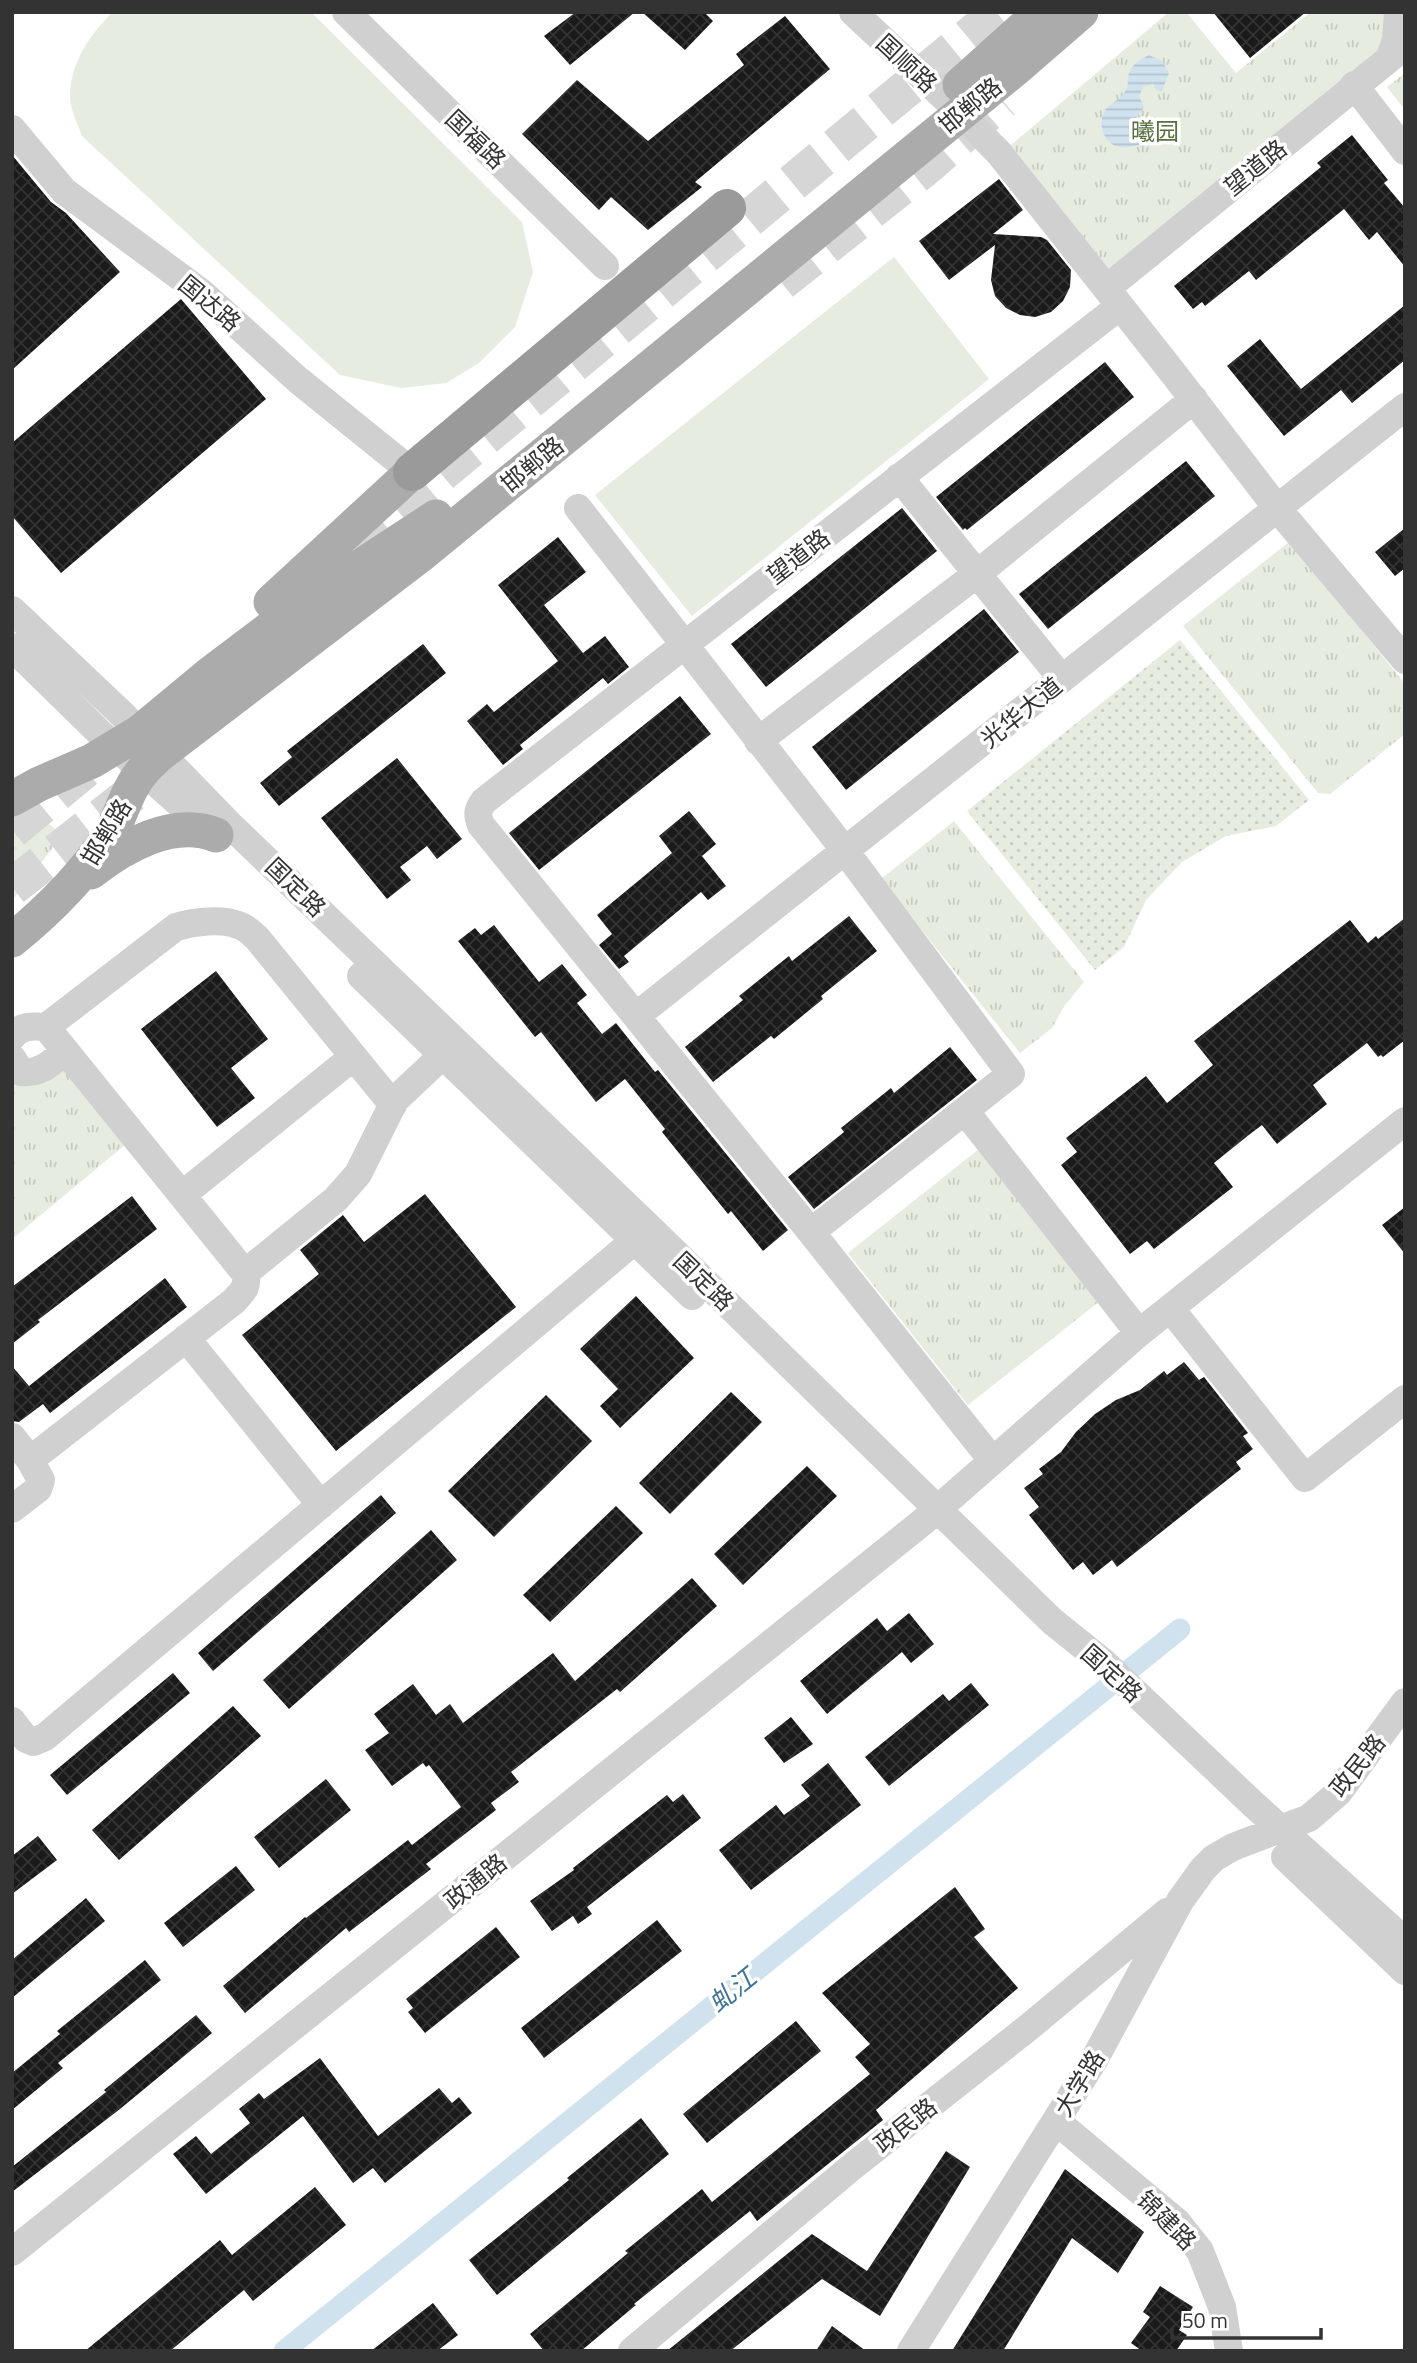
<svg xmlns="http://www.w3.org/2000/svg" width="1417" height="2363" font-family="'Titillium Web','Noto Sans SC',sans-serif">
<defs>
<pattern id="grass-dots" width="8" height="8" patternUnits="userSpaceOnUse" patternTransform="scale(1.75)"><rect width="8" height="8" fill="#e6ecdf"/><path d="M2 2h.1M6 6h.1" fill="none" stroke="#c6cbc0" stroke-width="1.8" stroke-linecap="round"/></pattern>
<pattern id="park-tufts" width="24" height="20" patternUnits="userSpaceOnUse" patternTransform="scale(1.75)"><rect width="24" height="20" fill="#e6ecdf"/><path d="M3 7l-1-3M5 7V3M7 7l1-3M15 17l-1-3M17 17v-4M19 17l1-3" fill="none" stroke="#c6cbc0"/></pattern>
<pattern id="water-rules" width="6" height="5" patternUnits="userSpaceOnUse" patternTransform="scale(1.75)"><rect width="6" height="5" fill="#cfe2ee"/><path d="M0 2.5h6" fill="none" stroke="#b2c2cd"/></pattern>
<pattern id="building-cross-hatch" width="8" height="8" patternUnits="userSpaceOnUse" patternTransform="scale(1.75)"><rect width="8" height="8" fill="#1a1a1a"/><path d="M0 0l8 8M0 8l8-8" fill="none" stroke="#333"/></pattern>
</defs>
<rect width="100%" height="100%" fill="#fff"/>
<!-- grass -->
<path fill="url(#grass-dots)" d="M1180,640l129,160 -33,26 -50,10 -44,26 -36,38 -22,47 -29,23 -128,-159z"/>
<!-- park -->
<path fill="url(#park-tufts)" d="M1169,12h17l50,61 75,-61h78l-8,38 -271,223 -99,-128z
M1405,73v37l-18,-23z
M1290,541l115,143v50l-75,60 -12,-1 -135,-167z
M40,818l12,8 6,6 -1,10 -45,59v-72l17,-8z
M954,821l130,161 -19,23 -13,23 -32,25 -139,-174z
M64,1065l62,79 -114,95v-164z
M979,1149l121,152 -132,104 -120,-152z"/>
<!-- pitch -->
<path fill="#e6ecdf" d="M113,12h198l211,210 11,50 -18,55 -36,36 -33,20 -45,5 -61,-13 -258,-239c-4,-11 -11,-25 -12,-37 -1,-34 19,-64 43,-87z
M894,257l95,122 -297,237 -97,-121z"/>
<!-- water -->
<path fill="url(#water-rules)" d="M1149,55l13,6 7,12 -7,18 -6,-1 -3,-6 -10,3 -4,9 5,11 -8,11 12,12 1,10c-17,10 -42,13 -47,-12 -1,-5 0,-12 2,-16 6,-10 18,-12 23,-24 2,-6 0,-3 1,-10 1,-12 11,-18 21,-23z"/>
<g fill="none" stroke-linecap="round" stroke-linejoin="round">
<!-- canal -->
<path stroke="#cfe2ee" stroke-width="21" d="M284,2351l896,-722"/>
</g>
<!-- building -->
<path fill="url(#building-cross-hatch)" d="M576,12h59l-65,53 -26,-29z
M642,12h62l9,9 -28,29z
M1213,12h93l-56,46z
M785,16l45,53 -135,113 7,5 -54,43 -37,-33 -12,13 -77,-76 55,-54 71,61 96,-76 -8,-11z
M1352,135l36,45 -4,3 21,25v59l-28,-35 -8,8 -25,-31 -88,71 -7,-9 -44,35 -3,-4 -9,7 -19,-23 147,-119 -4,-4z
M12,155l39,47 15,11 54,59 -108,98z
M999,179l24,31 -30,24 48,3 6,3 24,30 -1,17 -7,14 -12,11 -16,5 -15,-2 -14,-7 -11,-12 -4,-16 4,-35 -46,35 -30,-39z
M181,299l85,100 -205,174 -49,-57v-73z
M1405,305v55l-53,43 -11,-13 -57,46 -57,-70 33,-27 41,50z
M1105,362l29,35 -167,133 -2,-2 -2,2 -27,-33z
M1186,461l29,35 -167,133 -29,-35z
M902,508l35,43 -171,136 -35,-43z
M1405,528v40l-10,8 -20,-24z
M558,537l28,35 -42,33 39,48 22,-17 24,31 -21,17 -5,-6 -83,67 3,4 -20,16 -36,-44 20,-17 7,8 64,-51 -60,-76z
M984,609l35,43 -173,138 -34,-43z
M423,644l23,29 -167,133 -19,-23 32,-26 -5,-6z
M680,696l31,38 -172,136 -30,-37z
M397,758l65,81 -25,20 -10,-13 -27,21 11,13 -24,19 -66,-81z
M689,811l27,33 -14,12 24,30 -18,14 -7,-8 -77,64 5,6 -10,7 -20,-24 13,-11 -15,-19 75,-62 -13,-17z
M849,916l28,35 -56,45 2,3 -49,40 -3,-3 -58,46 -28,-35 58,-47 -4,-4 50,-40 3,5z
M1405,918v122l-22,17 -2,-2 -3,2 -11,-14 -54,42 14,19 -50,40 -15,-19 -12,9 -36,29 19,24 -79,62 -7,-8 -17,13 -69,-89 16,-13 -11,-14 80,-62 21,27 46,-38 -19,-24 156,-121 18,23 8,-7 2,3z
M494,925l45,57 23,-18 25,31 -10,8 25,31 14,-11 39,49 3,-2 130,160 -25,21 -32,-40 -3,3 -66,-82 3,-3 -40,-50 -29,23 -55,-70 -6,5 -77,-96 17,-13 6,7z
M216,971l52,68 -37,29 24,30 -38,29 -76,-98z
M950,1047l27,33 -163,129 -26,-32 56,-45 -3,-4 50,-40 3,5z
M425,1194l91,113 -180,144 -94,-116 77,-61 -19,-24 43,-35 21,27z
M132,1196l25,33 -119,91 2,2 -28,22v-57z
M1405,1207v47l-23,-29z
M165,1278l22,29 -137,106 -7,-9 -24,18 -7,-1v-55l17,20z
M636,1296l58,62 -74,70 -20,-22 18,-17 -38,-40z
M1184,1362l15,18 5,-3 44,56 -5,3 10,13 -17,13 5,7 -124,98 -5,-7 -19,15 -10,-13 -10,8 -44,-55 10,-8 -15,-19 19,-14 -4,-5 22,-17 15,-20 19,-18 21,-14 24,-10 24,-19 3,4z
M731,1392l31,30 -92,92 -31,-31z
M546,1395l46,46 -98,96 -46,-46z
M807,1466l30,30 -94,89 -29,-31z
M381,1495l15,18 -183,158 -15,-18z
M616,1506l27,27 -93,89 -27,-27z
M431,1530l26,30 -168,149 -26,-29z
M692,1578l25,28 -97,86 -3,-3 -106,83 8,10 -28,21 5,7 -70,54 5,5 -82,63 -3,-4 -101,85 -22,-27 82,-69 1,1 102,-78 4,5 49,-38 -32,-42 -3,2 -3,-4 -31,23 -27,-36 24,-17 -15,-19 39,-30 23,31 14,-11 13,19 90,-70 22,28z
M909,1613l25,31 -23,19 -9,-11 -75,62 -27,-33 77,-63 10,13z
M173,1673l17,20 -123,102 -17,-20z
M971,1683l18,22 -100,81 -24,-29 78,-63 6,7z
M233,1706l28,30 -142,124 -27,-30z
M791,1717l22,27 -29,19 -20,-25z
M828,1763l33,42 -110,85 -32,-40 57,-45 8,10 26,-19 -9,-11z
M326,1779l25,31 -72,58 -25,-31z
M683,1794l18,24 -114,89 5,7 -14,10 -5,-8 -21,15 -22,-30 44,-31 -1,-2 94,-73 6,7z
M38,1836l19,24 -45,34v-38z
M236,1866l19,24 -72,57 -19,-24z
M955,1887l30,42 -11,8 44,51 -142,122 7,10 -126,101 -7,-10 -116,93 2,1 -55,46h-37l-14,-17 98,-81 -3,-2 77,-62 10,13 158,-128 -15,-17 15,-13 -48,-51z
M86,1898l19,23 -93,77v-38z
M657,1920l25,31 -138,107 -23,-30z
M496,1927l24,30 -95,76 -17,-21 5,-4 -7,-9z
M145,1960l16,20 -103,83 5,5 -51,42v-37l48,-39 -3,-3z
M196,2015l16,18 -92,76 -108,83v-25l94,-75 -2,-2z
M796,2021l25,30 -114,92 -24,-29z
M320,2058l58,78 61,-48 13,15 7,-6 13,16 -87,70 -12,-15 -20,15 -50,-67 -97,78 -33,-40 23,-18 15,18 39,-31 -11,-14 20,-16 5,6z
M641,2118l28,36 -172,141 -28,-35 100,-80 -2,-2z
M946,2151l24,16 -90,149 -58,-37 -92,72h-63l145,-117 55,37z
M1065,2169l79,63 -26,41 -46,-35 -69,113h-51z
M315,2187l31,38 -93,76 -9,-11 -74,61h-85l135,-111 12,15z
M1160,2286l33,21 -14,23 8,5 -11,16h-34l-11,-8 19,-26 -7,-5z
M433,2303l25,32 -21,16h-66z
M832,2326l34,25h-50z"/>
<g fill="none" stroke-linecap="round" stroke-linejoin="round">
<!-- highway-tunnel -->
<path stroke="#d6d6d6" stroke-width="38" stroke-dasharray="38 19" stroke-linecap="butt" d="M781,282l147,-117 74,-65
M353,546l646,-534
M12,830l79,-66
M12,887l128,-100"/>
<!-- minor -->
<path stroke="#d0d0d0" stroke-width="28" d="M346,12l259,254
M853,12l92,86 55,56 170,215 107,139 128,152
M1389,59l7,-19 2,-28
M1354,85l51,66
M12,129l52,62 138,102 96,87 114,92
M1107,288l298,-242
M899,477l163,202
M578,508l268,344 165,222 -200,158
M12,610l113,107 105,108 425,408 397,388 51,41 150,142 152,137
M12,647l90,88 114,101
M758,741l220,-168 216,-174
M361,976l331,320
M636,1016l769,-609
M46,1027l130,-100c17,-5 45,-9 62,-2 8,2 13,8 19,13l136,167
M12,1037c8,-12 21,-11 34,-10l199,246c4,14 -3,19 -11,28l-204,159
M12,1058l9,14c20,2 30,-9 44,-21
M965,1111l174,222
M182,1195l171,-138
M245,1273l91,-74 22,-25 37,-74 48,-45
M1170,1308l135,170 100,-79
M186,1338l135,167
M12,1437l18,23 11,20 -3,9 -26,20
M992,1460l-181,-228 -330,-407c-4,-10 -4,-15 3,-24l636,-495
M12,1721l14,18 7,3 12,-5 589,-496
M1285,1857l120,114
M1056,2121l121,101 23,29 22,56 7,44
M12,2252l913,-732 214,-187 266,-212
M632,2351l221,-185 176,-139 138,-115
M911,2351l183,-291 86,-159 23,-32 11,-11 19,-11 76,-29 29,-25 67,-91"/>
<!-- major -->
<path stroke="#ababab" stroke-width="35" d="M960,85l81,-73
M271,602l141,-130
M12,799l27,-15 53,-23 48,-29 70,-58 87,-66 139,-91
M91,872c33,-26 82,-54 125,-37
M12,940c37,-30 71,-64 97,-104 10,-16 14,-33 23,-49 7,-14 17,-23 28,-33l263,-201 591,-483 67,-58"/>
<!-- highway -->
<path stroke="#9a9a9a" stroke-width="38" d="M412,472l315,-264"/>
</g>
<g text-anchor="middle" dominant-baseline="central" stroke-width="7" stroke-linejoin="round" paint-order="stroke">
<!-- street labels -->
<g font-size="24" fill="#333" stroke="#fff">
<text transform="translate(907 63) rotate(43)">国顺路</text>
<text transform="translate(970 105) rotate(-39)">邯郸路</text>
<text transform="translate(476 139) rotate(44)">国福路</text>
<text transform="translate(1255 167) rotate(-39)">望道路</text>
<text transform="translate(210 303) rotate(40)">国达路</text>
<text transform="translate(532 464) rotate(-39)">邯郸路</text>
<text transform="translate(798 556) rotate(-38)">望道路</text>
<text transform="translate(1021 712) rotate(-39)">光华大道</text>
<text transform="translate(106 832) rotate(-59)">邯郸路</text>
<text transform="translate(296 887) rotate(44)">国定路</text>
<text transform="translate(704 1281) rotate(44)">国定路</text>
<text transform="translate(1112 1673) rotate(42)">国定路</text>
<text transform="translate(1357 1765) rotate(-51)">政民路</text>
<text transform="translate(475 1881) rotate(-39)">政通路</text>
<text transform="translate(1079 2083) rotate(-59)">大学路</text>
<text transform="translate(905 2125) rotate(-38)">政民路</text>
<text transform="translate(1167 2220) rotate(45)">锦建路</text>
</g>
<!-- park labels -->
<g font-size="24" fill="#56703f" stroke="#fff">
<text x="1155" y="131">曦园</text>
</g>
<!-- water labels -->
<g font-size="26" font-style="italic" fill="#3f7597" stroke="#fff">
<text transform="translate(732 1990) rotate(-39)">虬江</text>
</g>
</g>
<!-- border -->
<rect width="1417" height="2363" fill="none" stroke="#333333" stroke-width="28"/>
<!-- scale -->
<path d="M1172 2328v10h149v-10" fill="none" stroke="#333333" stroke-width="3.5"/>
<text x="1182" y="2328" font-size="21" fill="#333333" stroke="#ffffff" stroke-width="5" paint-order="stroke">50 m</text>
</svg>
